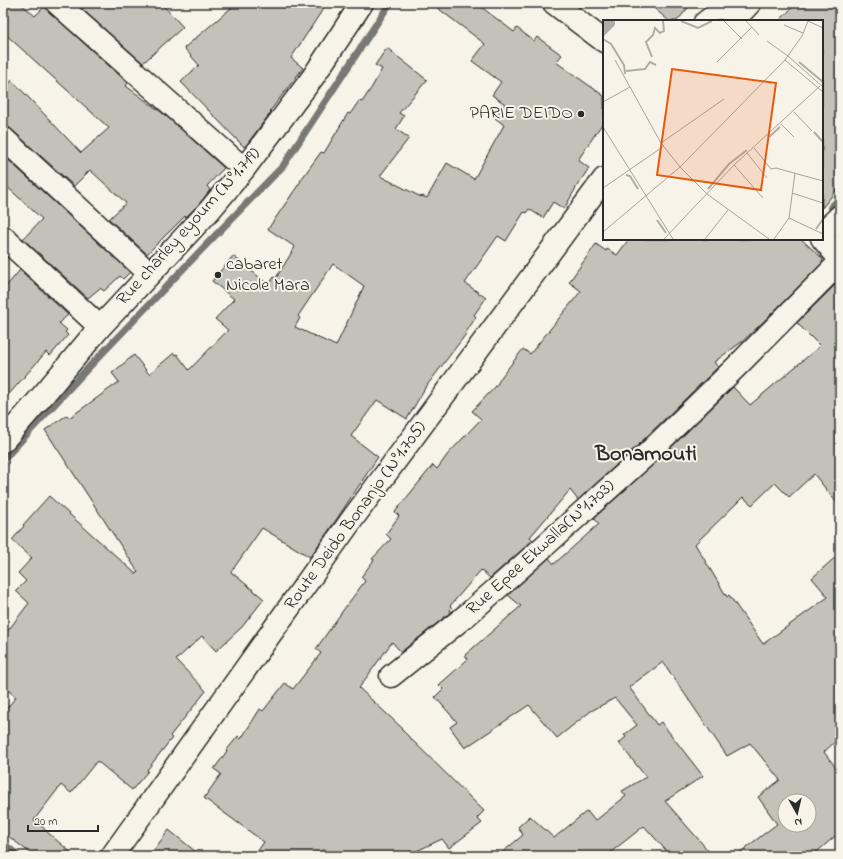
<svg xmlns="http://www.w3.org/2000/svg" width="843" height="859" font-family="'Indie Flower',sans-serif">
<rect width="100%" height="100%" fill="#f7f3e8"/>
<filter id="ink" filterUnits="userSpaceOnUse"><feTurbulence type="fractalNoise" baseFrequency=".025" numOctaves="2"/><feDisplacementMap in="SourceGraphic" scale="8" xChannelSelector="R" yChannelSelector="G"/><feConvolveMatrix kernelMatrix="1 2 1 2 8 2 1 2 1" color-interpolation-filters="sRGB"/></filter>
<g filter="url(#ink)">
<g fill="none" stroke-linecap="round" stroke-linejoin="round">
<!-- stream -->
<path stroke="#7a7874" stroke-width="7" d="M831,207l9,-9
M3,460l86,-93 117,-122 77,-79 107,-163
M3,843l15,13"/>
</g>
<!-- building -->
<path fill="#c4c1b9" stroke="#2b2b2b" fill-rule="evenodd" d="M3,3h17l15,13 10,-10 4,6 79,71 -2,3 39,29 59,53 -17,18 3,4 -10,13 -14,14 -1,-1 -38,38 -38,-35 17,-16 -36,-33 -16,16 -63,-57 -5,-3h-3v-34l9,-12 69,73 28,-25 -106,-96z
M88,3h73l22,24 -40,36 -61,-54z
M237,3h90l-36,55 12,10 -33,43 1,1 -24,32 -3,3 -63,-65 18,-17 -15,-17z
M431,3h45l38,29 3,-4 17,13 3,-4 25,18 -6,7 48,34v25l-26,39 11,8 -12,18 -13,23 -11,-7 -10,16 -14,-9 -3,4 -2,-1 -18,29 -8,-5 -33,47 21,15 -12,17 2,2 -11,17h1l-41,54 -18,31 -30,-19 -26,36 27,21 -42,63 -26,37 -48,-29 -31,44 33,27 -22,28 -26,24 -14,-15 -26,24 30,31 -36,45 2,2 -25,32 1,1 -16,19 -35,-29 -26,32 -10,-8 -27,35 8,6 4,5 29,25h-41l-31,-24v-119l13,-16 -13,-11v-49l26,-34 -13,-12 10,-10 -8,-8 14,-15 -20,-18 12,-14 -1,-1 26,-29 87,78 2,-2 -93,-142 22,-15 2,3 50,-36 -7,-9 22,-18 15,19 25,-21 1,2 2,-1 12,16 39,-40 -13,-11 19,-20 -22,-18 21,-25 36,29 5,-8 2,1 19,-31 -27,-18 33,-48h-1l21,-29 3,1 24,-40 2,1 9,-13 3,1 10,-15 10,-18 -7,-4 12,-17 40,32 -28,33 5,3 -8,13 13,9 -29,38 41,21 1,-1 5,2 20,-35 27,16 30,-54 -9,-7 10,-14 -13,-9 9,-13 -29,-21 13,-17zM333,264l31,22 -28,60 -41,-19 5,-9 -2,-2z
M648,3h44l-15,18h-8z
M797,3h43v183l-18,22v-187h-43z
M3,155l127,117 -7,7 -3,-3 -16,15 -4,-3 -12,10 -65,-59 19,-20 -39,-36z
M629,239h172l22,20 -1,4 -61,61 -18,17 -29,21 4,5 -81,79 -59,54 -8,-10 -40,47 3,3 -43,38 -9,-8 -31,36 2,2 -2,2 1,2 -50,40 -9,-10 -33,46 43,40 -1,1 83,82 -7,7 5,5 -33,25 -7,-9 -36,17h-74l-9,-7 -5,7h-64l10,-14 -60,-44 17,-24 -7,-5 13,-18h-1l12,-15 3,3 19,-30 3,2 22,-28 8,6 28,-36 -5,-4 28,-40 21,-28 -4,-4 13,-17 -2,-1 19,-20 -5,-5 13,-18 -4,-4 38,-47 4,4 11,-15 33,-35 -9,-8 24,-25 6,-10 21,-27 7,5 51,-63 -12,-9 27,-38 10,7 1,-2 10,6z
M20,270l48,45 -9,8 8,7 -2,2 3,3 -18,21 -4,-4 -43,49v-111z
M840,280v227l-26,-33 -25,23 -14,-14 -23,22 -9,-8 -48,47 32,53 2,-2 34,49 65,-47 -16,-19 28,-25v184l-16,15 16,21v59l-28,24h-77l42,-32 -19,-27 22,-17 -30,-37 -23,13 -64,-94 -34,25 28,38 4,-3 42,54 -38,25 48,55h-42l-27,-30 -38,30h-108l25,-21 -5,-8 12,-11 24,22 33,-27 8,10 31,-25 -4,-5 24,-14 -27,-34 7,-6 -2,-2 13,-10 -22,-27 -24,13 -34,27 -28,-33 -64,43 -15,-21 7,-5 -22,-25 8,-8 -4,-4 29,-26 -3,-4 56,-49 -13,-11 41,-37 5,6 45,-40 -5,-6 60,-54 79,-77 17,18 70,-59 -23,-23zM785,801h24v24h-24z
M169,830l32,26h-52z"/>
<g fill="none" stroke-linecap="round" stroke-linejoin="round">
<!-- lane casing -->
<g stroke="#2b2b2b" stroke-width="17">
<path id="lane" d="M701,21c14,-13 20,-9 37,-6"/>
</g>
<!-- street casing -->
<g stroke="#2b2b2b" stroke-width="25">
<path id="street" d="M57,3l187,166
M554,3l50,38
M3,138l147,136
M822,233l18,-17
M3,237l97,90
M822,238l18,21
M3,441l41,-47 56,-67 109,-116 35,-42 69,-92 49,-74
M391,676l77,-62 43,-38 135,-121 91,-89 103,-104"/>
</g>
<!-- primary casing -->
<g stroke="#2b2b2b" stroke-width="25">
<path id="primary" d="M733,21l17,-18
M112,856l241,-338 251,-339"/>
</g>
<!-- lane -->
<use href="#lane" stroke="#f7f3e8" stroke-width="14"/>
<!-- street -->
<use href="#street" stroke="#f7f3e8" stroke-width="22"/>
<!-- primary -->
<use href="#primary" stroke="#f7f3e8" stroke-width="22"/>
</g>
</g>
<!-- markers -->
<g fill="#2b2b2b" stroke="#f7f3e8" stroke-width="1.5">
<circle cx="581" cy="114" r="4"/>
<circle cx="218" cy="275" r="4"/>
</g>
<g text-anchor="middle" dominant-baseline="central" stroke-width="4" stroke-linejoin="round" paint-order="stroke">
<!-- poi labels -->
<g font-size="18" fill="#2b2b2b" stroke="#f7f3e8" text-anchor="end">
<text x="573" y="114">PARIE DEIDO</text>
<text x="226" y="265" text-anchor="start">cabaret<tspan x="226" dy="21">Nicole Mara</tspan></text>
</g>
<!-- street labels -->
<g font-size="18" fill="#2b2b2b" stroke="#f7f3e8">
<text transform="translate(189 227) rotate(-48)">Rue charley eyoum (N°1.719)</text>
<text transform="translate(356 516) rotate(-54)">Route Deido Bonanjo (N°1.705)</text>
<text transform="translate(541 548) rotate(-42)">Rue Epee Ekwalla(N°1.703)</text>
</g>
<!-- district labels -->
<g font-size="22" font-weight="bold" fill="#2b2b2b" stroke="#f7f3e8">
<text x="646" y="455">Bonamouti</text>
</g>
</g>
<!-- overview -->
<g transform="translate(603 20)">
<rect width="220" height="220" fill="#f7f3e8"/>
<path d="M0,1h12v4l-12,12z" fill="#afaca4"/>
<path fill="none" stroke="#afaca4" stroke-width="2" d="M78,1l17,7 14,-7M0,19l8,5 13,21 1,9M49,37l-6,-15 7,-7 2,-7 5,5 4,-2 -1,-10M196,42l24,20M23,51l19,-2 5,-7 6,3M211,112l9,10M166,117l11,-10M23,155l4,1 8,13M105,169l21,-25 18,-14M54,200l9,13M213,209l7,-10"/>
<path fill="none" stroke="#a5a39c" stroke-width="1" d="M121,1l18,18M143,1l13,14M205,1l15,7M181,5l19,8M164,21l21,15M185,36l35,31M12,40l46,83 19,24 27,27 62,45M182,40l38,32M114,42l35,-35M0,82l27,-15M191,92l18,19M178,104l13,13M0,107l70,112M58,123l63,-44M151,128l17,21 5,-1 47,13M144,133l20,25M131,145l29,33M0,168l61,-42M189,173l31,10M186,198l6,-45M186,198l34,16M0,212l77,-65 105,-107 17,-24 6,-15M61,219l70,-74 86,-79M102,219l23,-29M171,219l15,-21"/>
<path fill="#e8590c" fill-opacity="0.15" stroke="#e8590c" stroke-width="2" d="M69,49l104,14 -15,107 -104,-15z"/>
<rect width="220" height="220" fill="none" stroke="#2b2b2b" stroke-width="2"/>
</g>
<!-- margin -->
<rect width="843" height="859" fill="none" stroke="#f7f3e8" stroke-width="16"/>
<rect x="8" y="8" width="827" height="843" fill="none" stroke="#2b2b2b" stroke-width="1.5" filter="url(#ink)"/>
<!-- north arrow -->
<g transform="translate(797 813) rotate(172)"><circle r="19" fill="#f7f3e8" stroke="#a5a39c"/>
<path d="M0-3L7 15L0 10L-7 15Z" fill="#2b2b2b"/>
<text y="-6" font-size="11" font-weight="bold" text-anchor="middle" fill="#2b2b2b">N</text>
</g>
<!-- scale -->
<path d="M28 825v6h70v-6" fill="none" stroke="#2b2b2b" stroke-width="2"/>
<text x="34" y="825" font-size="12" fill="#2b2b2b" stroke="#f7f3e8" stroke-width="3" paint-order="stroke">20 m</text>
</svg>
